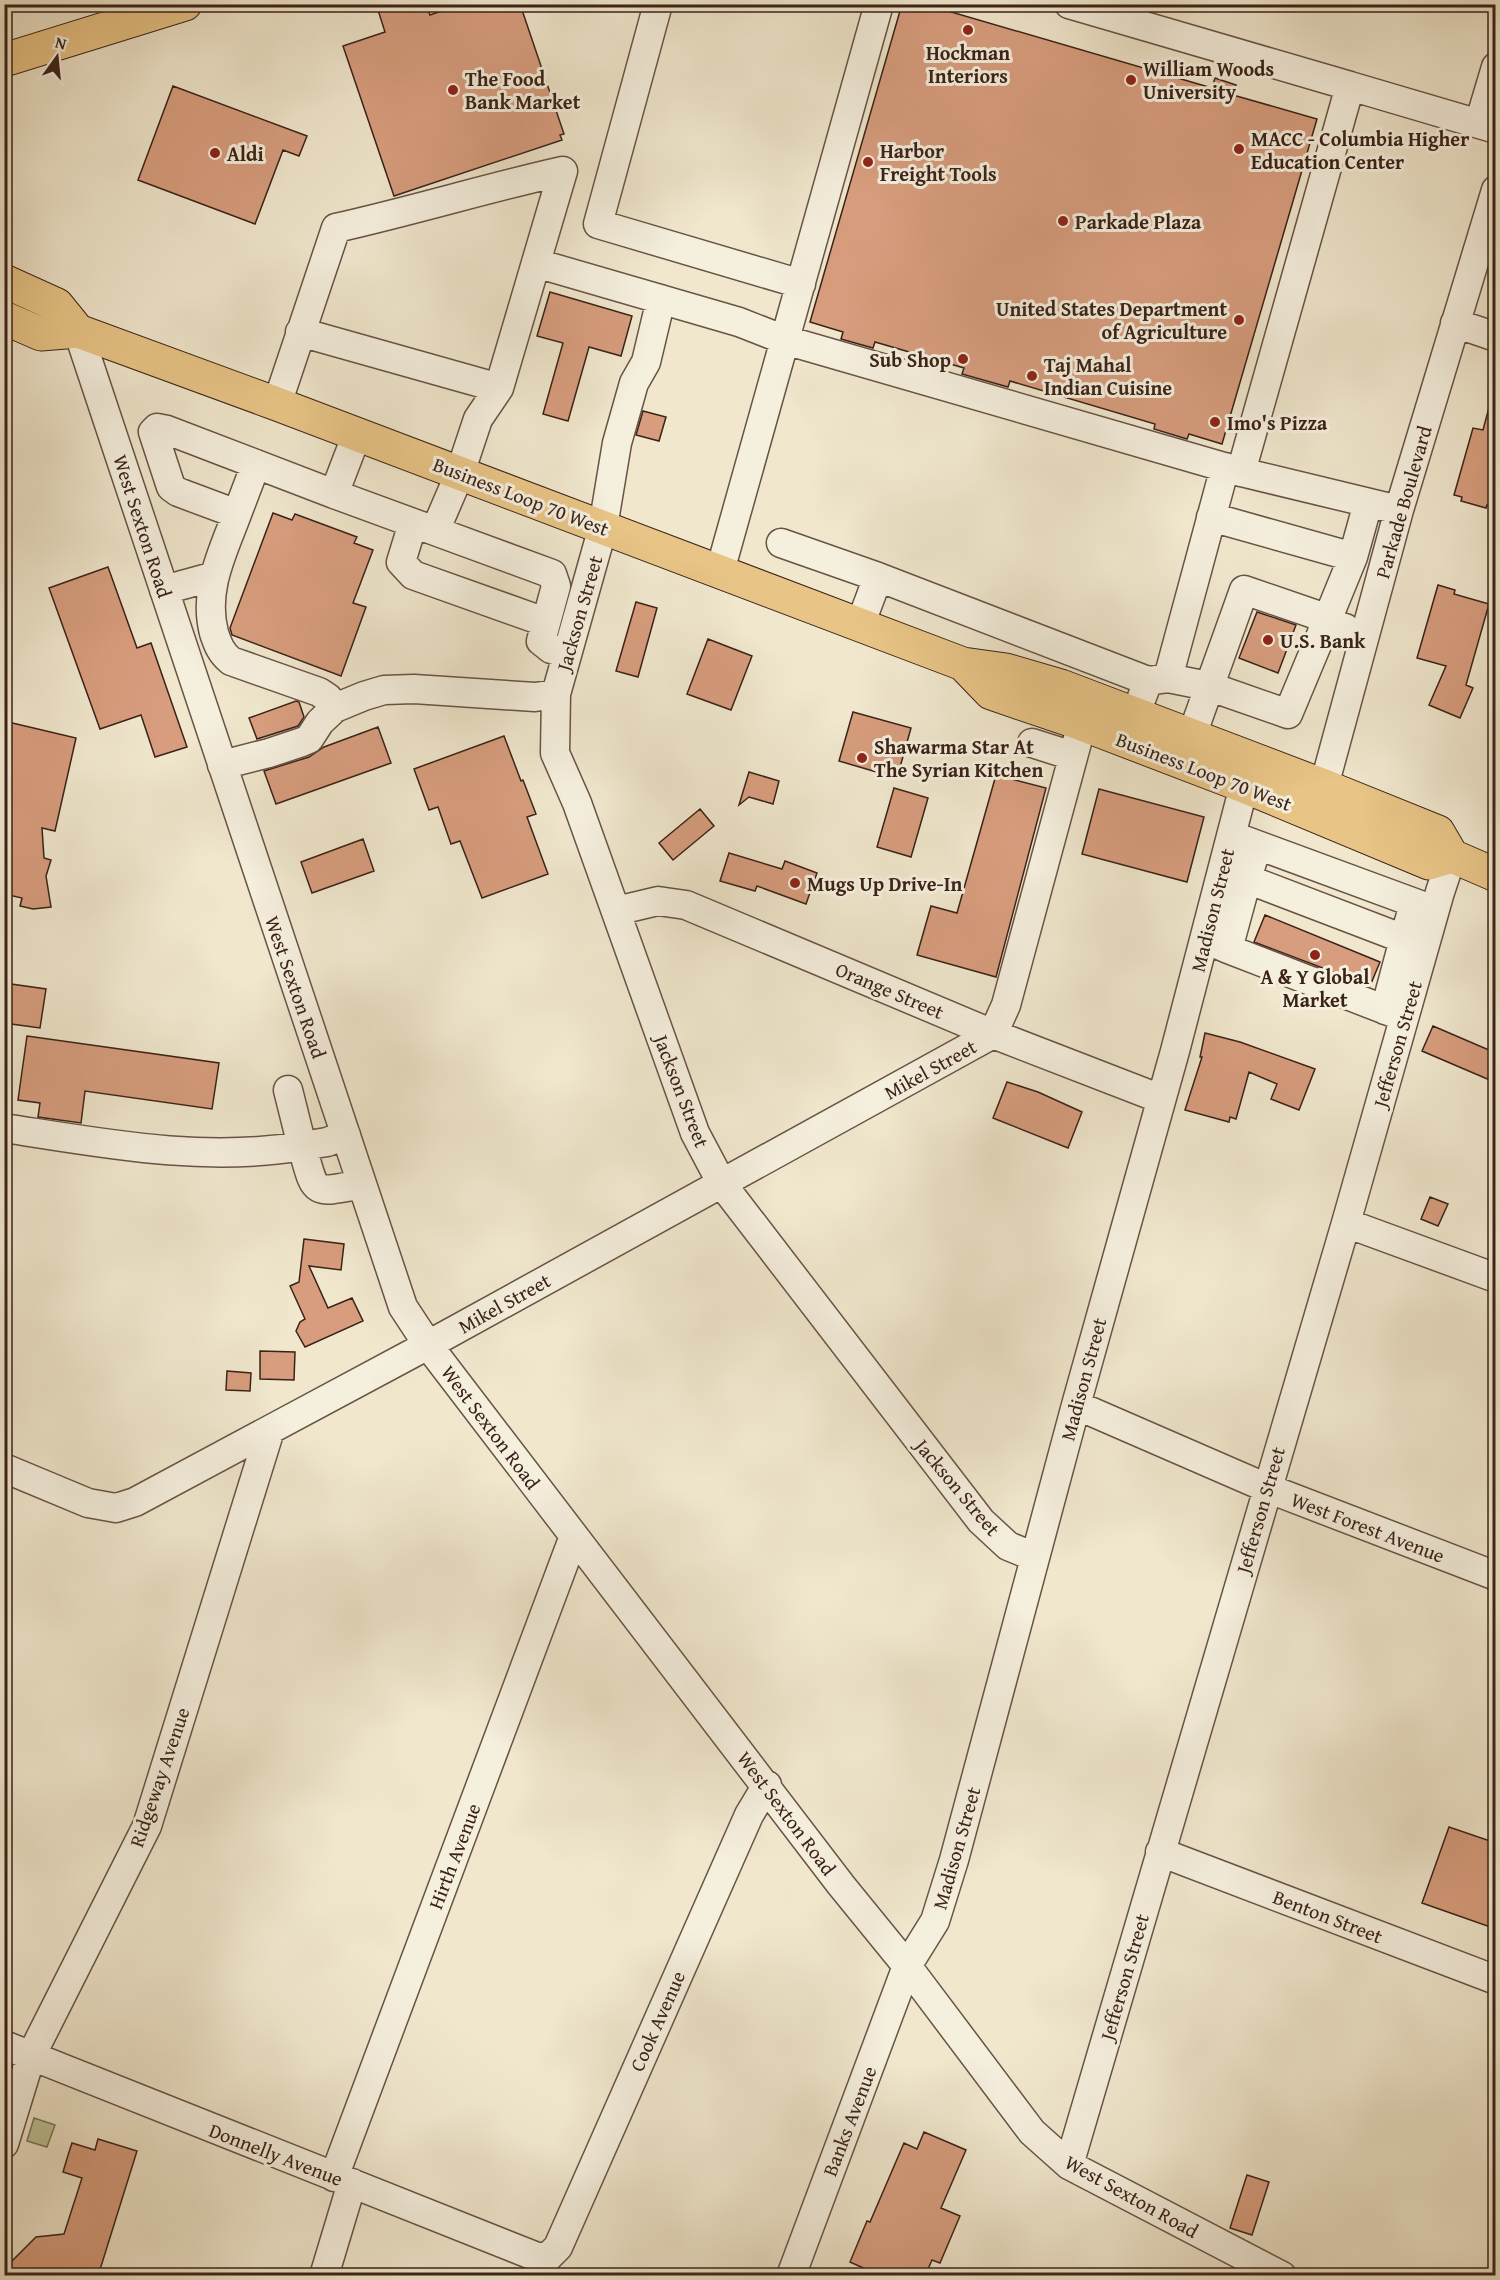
<svg xmlns="http://www.w3.org/2000/svg" width="1500" height="2280" font-family="'Gentium Book Plus',serif">
<rect width="100%" height="100%" fill="#f0e7cd"/>
<filter id="stains"><feTurbulence type="fractalNoise" baseFrequency=".00333" numOctaves="4"/><feColorMatrix values="0 0 0 0 .2 0 0 0 0 .09 0 0 0 0 .02 0 0 0 .5 -.17"/></filter>
<radialGradient id="worn" r=".72"><stop offset=".6" stop-color="#630" stop-opacity="0"/><stop offset="1" stop-color="#630" stop-opacity=".3"/></radialGradient>
<!-- green -->
<path fill="#bcc597" stroke="#7b7458" stroke-width="1.5" d="M34,2118l21,7 -8,22 -20,-6z"/>
<!-- building -->
<path fill="#d79d7e" stroke="#3a2218" stroke-width="1.5" d="M395,4h31l4,11 31,-11h59l44,130 -4,1 2,5 -168,56 -51,-150 42,-14 -7,-22z
M902,4h22l288,84 3,-10 21,7 -3,10 84,24 -95,325 -33,-10 -2,5 -33,-10 1,-5 -145,-43 -2,6 -46,-13 2,-6 -89,-26 -2,6 -32,-9 2,-7 -33,-10z
M173,86l134,50 -8,20 -16,-6 -28,74 -117,-44z
M550,292l82,24 -11,40 -32,-9 -21,74 -25,-7 20,-71 -26,-7z
M1491,400l5,1v90l-5,15 -4,-1 -1,3 -25,-7 1,-4 -8,-2 19,-67 10,2z
M643,411l23,6 -7,24 -23,-6z
M273,513l19,7 3,-6 62,23 -3,6 19,7 -20,53 13,4 -25,69 -109,-41 -2,-7z
M108,567l29,81 14,-5 36,104 -32,10 -14,-42 -41,14 -51,-141z
M1438,585l17,5 -1,4 35,10 -23,81 7,3 -13,30 -31,-13 17,-39 -29,-8z
M636,602l21,6 -19,69 -22,-6z
M1257,612l39,13 -18,48 -39,-15z
M708,639l44,17 -21,54 -44,-16z
M296,701l3,1 5,15 -6,9 -41,13 -8,-21z
M853,712l58,16 -14,50 -58,-17z
M4,721l72,17 -21,93 -13,-3 2,30 7,2 -5,16 5,31 -18,2 -13,-3 2,-8 -18,-4z
M378,727l13,36 -115,41 -12,-33 45,-14 15,-10z
M504,736l17,45 2,-1 13,34 -9,3 21,57 -66,24 -22,-57 -9,3 -13,-37 -9,3 -15,-41z
M749,772l30,9 -6,23 -24,-7 -10,8z
M996,775l50,13 -50,189 -79,-22 14,-49 26,7z
M894,788l34,10 -17,59 -34,-10z
M1099,789l105,28 -17,65 -105,-28z
M700,809l14,17 -41,34 -14,-17z
M363,839l11,32 -62,22 -11,-31z
M729,853l53,16 3,-8 32,12 -11,31 -49,-18 -2,5 -35,-10z
M1265,915l115,47 -10,24 -116,-44z
M4,983l42,6 -6,39 -36,-5z
M1433,1026l63,27v20l-4,8 -70,-30z
M1205,1033l35,9 75,27 -16,41 -28,-11 6,-15 -28,-12 -13,47 -6,-2 -1,5 -44,-12 17,-53h-2z
M27,1036l192,27 -7,46 -127,-18 -4,32 -43,-6 2,-14 -22,-3z
M1007,1082l31,10 44,20 -14,36 -75,-30z
M1430,1197l18,7 -10,22 -17,-7z
M304,1239l40,5 -3,26 -32,-4 19,42 24,-10 11,23 -58,26 -9,-16 4,-9 5,-3 -15,-33 9,-4z
M260,1351l35,1 -1,28 -34,-1z
M227,1371l24,2 -1,18 -24,-1z
M1449,1827l47,16v86l-74,-26z
M924,2132l42,18 -25,58 19,8 -20,47 -8,-3 -7,16h-44l-31,-14 17,-41 3,1 34,-79 13,6z
M98,2139l39,12 -39,125h-83l-9,-9 30,-30 28,-3 18,-56 -19,-6 6,-20 3,-9 23,7z
M1247,2175l22,7 -17,53 -22,-7z"/>
<g fill="none" stroke-linecap="round" stroke-linejoin="round">
<!-- minor casing -->
<g stroke="#685345" stroke-width="31">
<path id="minor" d="M658,4l-60,220 203,60
M1069,4l281,82 -109,386
M1350,86l146,43
M1479,124l17,-57
M536,263l203,59 46,18 456,132 158,38
M661,299l-15,63 -12,21 -17,60 -14,84 -47,167 -1,59 22,50 118,330 27,51 259,337 27,25 27,11
M1455,323l41,14
M78,331l325,976 25,38 413,540 66,81 125,166 37,33 213,111
M300,332l199,56
M277,404l59,-176c76,-17 151,-40 227,-57l-64,217 -21,31 -18,54 -25,58 -101,-37 23,-60
M256,464l-19,50 -59,-22 -7,-5 -18,-55 4,-4 10,2 167,64
M237,514c-15,40 -34,76 -23,119 4,12 7,20 17,28l88,31 9,6 7,10
M1211,517l142,40
M413,523l-12,39 12,13 132,47
M435,531l117,43 4,12 -15,55 10,8 16,5
M781,543l97,34
M720,571l159,-567
M164,590l51,-14
M860,625l18,-48 270,104
M1168,678l40,8 80,28 38,-91 19,5
M1142,697l6,-16 20,-3 57,-211
M1192,735l52,-145 70,24 12,9 27,-66 15,-54
M1032,743l41,13
M222,765l47,-12 33,-11 7,-3 11,-17 15,-14 29,-12 20,-6 30,-1 121,8 21,-3
M1316,806l8,-20 75,-276 97,-320
M1241,839l190,70
M1257,846l-10,33 157,60 10,-35
M616,911l42,-10 28,4 307,129 168,65
M1212,942l16,7 19,-70
M1228,949l176,68
M1385,1010l19,-71
M4,1128c98,15 200,35 298,18l-14,-56
M346,1135l-19,7 -25,4c14,49 9,48 60,38
M1346,1223l150,55
M1076,1405l191,83 229,88
M4,1468l84,35 28,5 19,-6 293,-157 565,-311 13,-29 76,-281
M1160,1852l336,128
M4,2045l533,212h11l10,-10 191,-432 18,-30
M4,2144l27,-88 116,-230 123,-396
M1069,2165l277,-942 94,-331 12,-36
M334,2177l240,-641
M324,2276l28,-93
M791,2276l116,-310 28,-45 19,-61 122,-455 99,-354 69,-265"/>
</g>
<!-- major casing -->
<g stroke="#3a2218" stroke-width="35">
<path id="major" d="M4,281l53,24 21,26
M4,318l37,16 37,-3 199,73 686,260 43,6 55,16 263,100 114,46 14,24 44,19
M963,664l28,29 91,31 162,62 185,77 23,-7"/>
</g>
<!-- highway casing -->
<g stroke="#3a2218" stroke-width="35">
<path id="highway" d="M4,60l181,-56"/>
</g>
<!-- minor -->
<use href="#minor" stroke="#f5efde" stroke-width="28"/>
<!-- major -->
<use href="#major" stroke="#e8c486" stroke-width="33"/>
<!-- highway -->
<use href="#highway" stroke="#e8c486" stroke-width="33"/>
</g>
<!-- markers -->
<g fill="#8f2418" stroke="#f5efde" stroke-width="2">
<circle cx="968" cy="30" r="6"/>
<circle cx="1131" cy="80" r="6"/>
<circle cx="453" cy="90" r="6"/>
<circle cx="1239" cy="149" r="6"/>
<circle cx="215" cy="153" r="6"/>
<circle cx="868" cy="162" r="6"/>
<circle cx="1063" cy="221" r="6"/>
<circle cx="1239" cy="320" r="6"/>
<circle cx="963" cy="359" r="6"/>
<circle cx="1032" cy="376" r="6"/>
<circle cx="1215" cy="422" r="6"/>
<circle cx="1268" cy="640" r="6"/>
<circle cx="862" cy="758" r="6"/>
<circle cx="795" cy="883" r="6"/>
<circle cx="1315" cy="955" r="6"/>
</g>
<g text-anchor="middle" dominant-baseline="central" stroke-width="6" stroke-linejoin="round" paint-order="stroke">
<!-- poi labels -->
<g font-size="20" font-weight="bold" fill="#3a2218" stroke="#f5efde" text-anchor="start">
<text x="968" y="52" text-anchor="middle">Hockman<tspan x="968" dy="23">Interiors</tspan></text>
<text x="1143" y="68">William Woods<tspan x="1143" dy="23">University</tspan></text>
<text x="465" y="78">The Food<tspan x="465" dy="23">Bank Market</tspan></text>
<text x="1251" y="138">MACC - Columbia Higher<tspan x="1251" dy="23">Education Center</tspan></text>
<text x="880" y="150">Harbor<tspan x="880" dy="23">Freight Tools</tspan></text>
<text x="227" y="153">Aldi</text>
<text x="1075" y="221">Parkade Plaza</text>
<text x="1227" y="308" text-anchor="end">United States Department<tspan x="1227" dy="23">of Agriculture</tspan></text>
<text x="951" y="359" text-anchor="end">Sub Shop</text>
<text x="1044" y="364">Taj Mahal<tspan x="1044" dy="23">Indian Cuisine</tspan></text>
<text x="1227" y="422">Imo's Pizza</text>
<text x="1280" y="640">U.S. Bank</text>
<text x="874" y="746">Shawarma Star At<tspan x="874" dy="23">The Syrian Kitchen</tspan></text>
<text x="807" y="883">Mugs Up Drive-In</text>
<text x="1315" y="976" text-anchor="middle">A &amp; Y Global<tspan x="1315" dy="23">Market</tspan></text>
</g>
<!-- street labels -->
<g font-size="20" fill="#3a2218" stroke="#f5efde">
<text transform="translate(521 496) rotate(21)">Business Loop 70 West</text>
<text transform="translate(1403 502) rotate(-74)">Parkade Boulevard</text>
<text transform="translate(143 526) rotate(72)">West Sexton Road</text>
<text transform="translate(579 613) rotate(-74)">Jackson Street</text>
<text transform="translate(1204 771) rotate(21)">Business Loop 70 West</text>
<text transform="translate(1212 910) rotate(-76)">Madison Street</text>
<text transform="translate(296 987) rotate(71)">West Sexton Road</text>
<text transform="translate(890 990) rotate(23)">Orange Street</text>
<text transform="translate(1397 1044) rotate(-74)">Jefferson Street</text>
<text transform="translate(930 1069) rotate(-29)">Mikel Street</text>
<text transform="translate(682 1091) rotate(69)">Jackson Street</text>
<text transform="translate(504 1303) rotate(-29)">Mikel Street</text>
<text transform="translate(1083 1379) rotate(-75)">Madison Street</text>
<text transform="translate(491 1427) rotate(53)">West Sexton Road</text>
<text transform="translate(958 1487) rotate(50)">Jackson Street</text>
<text transform="translate(1260 1510) rotate(-74)">Jefferson Street</text>
<text transform="translate(1368 1527) rotate(21)">West Forest Avenue</text>
<text transform="translate(159 1777) rotate(-71)">Ridgeway Avenue</text>
<text transform="translate(787 1813) rotate(53)">West Sexton Road</text>
<text transform="translate(956 1848) rotate(-74)">Madison Street</text>
<text transform="translate(454 1856) rotate(-69)">Hirth Avenue</text>
<text transform="translate(1328 1916) rotate(21)">Benton Street</text>
<text transform="translate(1124 1977) rotate(-74)">Jefferson Street</text>
<text transform="translate(657 2021) rotate(-66)">Cook Avenue</text>
<text transform="translate(849 2121) rotate(-69)">Banks Avenue</text>
<text transform="translate(276 2154) rotate(21)">Donnelly Avenue</text>
<text transform="translate(1132 2196) rotate(29)">West Sexton Road</text>
</g>
</g>
<!-- margin -->
<rect width="1500" height="2280" fill="none" stroke="#f0e7cd" stroke-width="24"/>
<rect x="6" y="6" width="1488" height="2268" fill="none" stroke="#3a2218" stroke-width="3"/>
<rect x="12" y="12" width="1476" height="2256" fill="none" stroke="#3a2218" stroke-width="1.5"/>
<!-- north arrow -->
<g transform="translate(57 57) rotate(15)" stroke="#f5efde" stroke-width="4.5" paint-order="stroke">
<path d="M0-4.5L10 22L0 15L-10 22Z" fill="#3a2218"/>
<text y="-9" font-size="16" font-weight="bold" text-anchor="middle" fill="#3a2218">N</text>
</g>
<rect width="100%" height="100%" filter="url(#stains)"/>
<rect width="100%" height="100%" fill="url(#worn)"/>
</svg>
